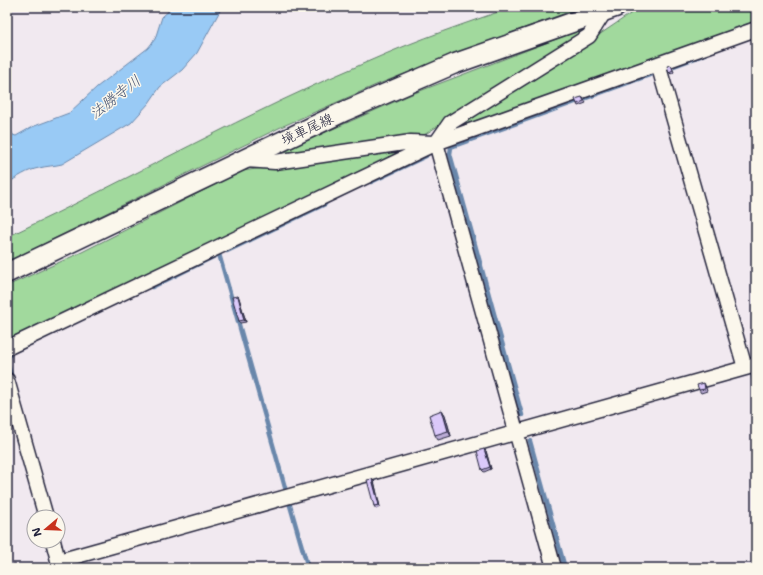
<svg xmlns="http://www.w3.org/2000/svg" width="763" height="575" font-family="'Shantell Sans','Klee One',sans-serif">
<rect width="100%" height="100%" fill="#f1e9f0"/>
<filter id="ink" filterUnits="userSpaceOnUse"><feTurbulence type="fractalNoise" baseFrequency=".025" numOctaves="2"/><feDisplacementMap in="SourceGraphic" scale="8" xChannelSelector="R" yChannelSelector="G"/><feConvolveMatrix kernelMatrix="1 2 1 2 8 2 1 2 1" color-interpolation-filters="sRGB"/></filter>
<g filter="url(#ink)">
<!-- green -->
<path fill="#a1d99d" stroke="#627e6c" d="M513,7h69l-101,37 -105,41 -95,42 -274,135v-25c123,-58 242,-126 367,-178 45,-20 92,-36 139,-52z
M646,7h110v14l-303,109 3,-7 131,-80 46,-31z
M580,30l3,2 -159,103 -147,24 -3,-4 138,-61z
M416,147l-409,195v-56l75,-34 160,-81z"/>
<!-- water -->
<path fill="#99caf5" stroke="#6987ab" d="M173,7h49l-25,46 -15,17 -22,17 -11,16 -18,20 -69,41c-8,2 -15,2 -23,4 -11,2 -22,9 -32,16v-56l2,-1 4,8 3,1 16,-9 37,-14 28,-26 51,-39 7,-9 7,-22z"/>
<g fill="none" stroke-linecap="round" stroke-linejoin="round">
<!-- stream -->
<path stroke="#6987ab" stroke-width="4.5" d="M666,69l40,-15
M371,182l55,-26
M227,251l98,-47
M152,287l67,-33 67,237
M753,376l3,10
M12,379l-5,-18 4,-9 4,-2
M522,415l-72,-261 1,-7 207,-75
M530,441l35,127
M289,502l19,66"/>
<!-- street casing -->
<g stroke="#22223b" stroke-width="17">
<path id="street" d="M658,64l87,304
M436,143l118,425
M436,143l14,-20 139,-87 16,-25
M244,160l31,2 136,-20 23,1
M7,348l429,-205 320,-114
M7,380l39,137
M53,541l7,27
M59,561l697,-196"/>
</g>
<!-- secondary casing -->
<g stroke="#22223b" stroke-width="22">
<path id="secondary" d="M7,273l338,-162 109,-47 162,-57"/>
</g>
<!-- street -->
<use href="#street" stroke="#fbf7ec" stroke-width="14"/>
<!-- secondary -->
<use href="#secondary" stroke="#fbf7ec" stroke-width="19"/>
</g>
<!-- wall -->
<path fill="#bcadd7" stroke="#22223b" d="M671,65l3,7 -3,2 -2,-2z
M582,97l4,6 -8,3 -1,-2z
M238,296l1,2 7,24 -6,1 -1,-2z
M704,383l1,2 2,6 -6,2 -2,-3z
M442,410l3,5 6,21 -13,4 -3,-5z
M486,451l5,18 -7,3 -2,-2z
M374,481l6,26 -4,2 -2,-3z"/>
<!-- shaded-wall -->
<path fill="#998daf" stroke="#22223b" d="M238,296l1,2 7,24 -2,-2z
M442,410l3,5 6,21 -3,-5z
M484,449l2,2 5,18 -1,-2z
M372,479l2,2 6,26 -1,-2z"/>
<!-- building -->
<path fill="#dbc9fa" stroke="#22223b" d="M671,65l2,5 -4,2 -2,-6z
M582,97l2,4 -7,3 -2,-5z
M238,296l6,24 -5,1 -7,-24z
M704,383l1,6 -6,1 -2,-5z
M442,410l6,21 -13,4 -6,-20z
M484,449l6,18 -8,3 -5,-19z
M372,479l7,26 -5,1 -7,-26z"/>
</g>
<g text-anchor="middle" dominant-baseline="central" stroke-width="3" stroke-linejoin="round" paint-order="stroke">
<!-- street labels -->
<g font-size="14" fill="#22223b" stroke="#fbf7ec">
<text transform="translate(307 129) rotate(-25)">境車尾線</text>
</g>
<!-- water labels -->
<g font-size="15" font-style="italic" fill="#465473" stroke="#fbf7ec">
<text transform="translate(115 97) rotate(-38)">法勝寺川</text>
</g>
</g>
<!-- margin -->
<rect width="763" height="575" fill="none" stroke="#fbf7ec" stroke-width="24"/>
<rect x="12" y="12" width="739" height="551" fill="none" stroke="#22223b" stroke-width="1.5" filter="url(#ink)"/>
<!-- north arrow -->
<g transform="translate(46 529) rotate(251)"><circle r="19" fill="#fbf7ec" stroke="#a4a2a5"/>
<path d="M0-3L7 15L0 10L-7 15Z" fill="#c8321e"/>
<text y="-6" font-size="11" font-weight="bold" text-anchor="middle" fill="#22223b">N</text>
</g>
</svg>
